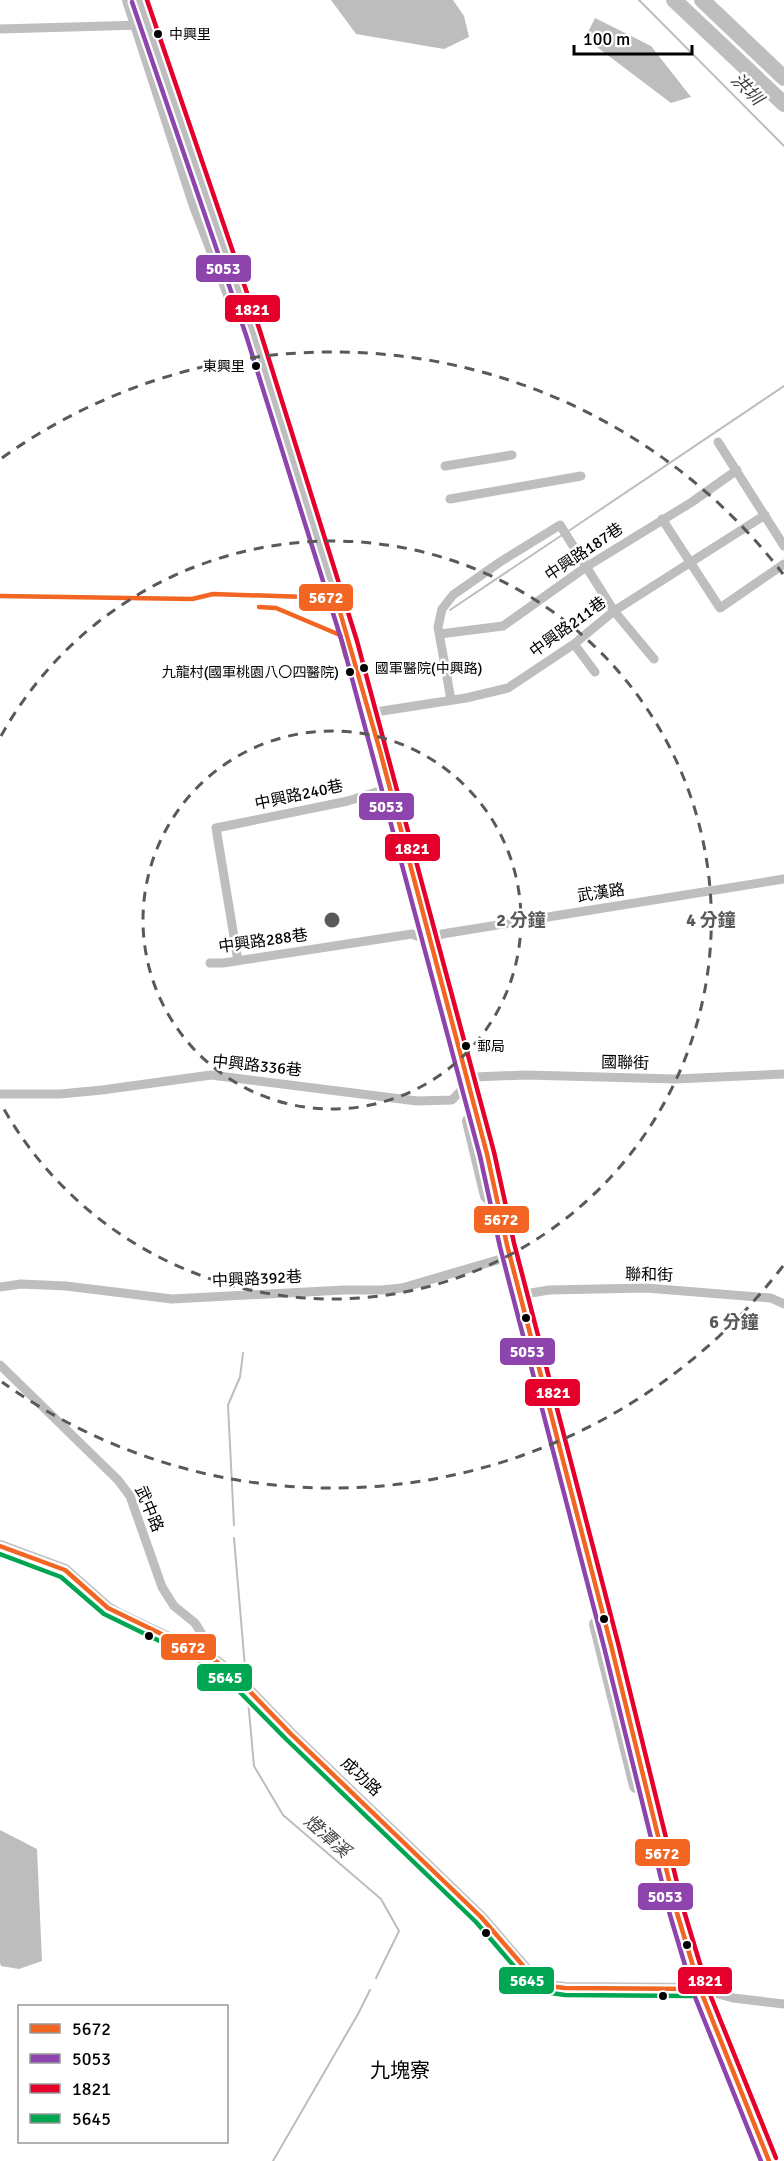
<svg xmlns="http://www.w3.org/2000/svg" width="784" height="2161" font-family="Signika,'Noto Sans TC',sans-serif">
<rect width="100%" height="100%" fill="#fff"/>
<!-- water -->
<path fill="#bdbdbd" d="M331,0h122l11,16 5,21 -25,12 -88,-15z
M595,18l56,28 40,51 -20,6 -86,-65z
M0,1830l37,19 5,112 -23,8 -18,-3 -1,-3z"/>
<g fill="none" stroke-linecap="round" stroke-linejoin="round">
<!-- stream -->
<path stroke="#bdbdbd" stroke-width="2" d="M639,0l145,146
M567,532l217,-146
M450,610l112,-75
M234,1525l-6,-120 12,-28 3,-24
M234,1538l12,141
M248,1700l6,66 29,49 98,84 18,32 -23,47
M273,2161l85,-147 12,-24"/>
<!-- street -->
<path stroke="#bebebe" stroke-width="9" d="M0,29l142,-4
M718,442l66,104
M445,466l67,-11
M450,499l131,-23
M662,519l58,89 64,-44
M440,634l63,-8 83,-59 106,-65 45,-32
M574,644l21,28
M451,700l-13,-73 4,-18 11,-14 47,-33 60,-37 54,86 40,48
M369,713l97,-15 42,-10 66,-44 40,-33 151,-96
M238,961l-22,-133 132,-27 41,-13
M210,963h13l189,-29 18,7 12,-7 342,-55
M0,1094h60l42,-4 109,-15 206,26 35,-1 22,-23 52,-2 149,4 109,-5
M0,1287l21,-3 45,2 106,13 172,-9h37l21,-2 109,-32
M513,1296l36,-6 97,-2 125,10 13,6
M0,1365l118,115 12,16 32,91 12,19 21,17 10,16 8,20
M700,1989l33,9 51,6"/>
<!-- secondary -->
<path stroke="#c2c2c2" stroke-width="12" d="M0,1546l65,24 43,38 12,7 93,44 20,15 58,60 190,183 50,58 17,11 17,2 135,1"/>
<!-- primary -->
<path stroke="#bebebe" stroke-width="14" d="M129,0l67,206 40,104
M139,0l114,333 97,310 137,511 20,91 104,400 66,268 23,76 45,116 24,56
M469,1121l18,75
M596,1624l40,162"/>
<!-- highway -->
<path stroke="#bebebe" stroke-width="16" d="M674,0l110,104
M702,0l82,78"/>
<!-- bus-1 casing -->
<g stroke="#fff" stroke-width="9">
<path id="bus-1" d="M0,596l192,3 21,-5 123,4 44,153 107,403 20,91 104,400 66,268 23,76 69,172
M259,607l17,1 64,27 6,22
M0,1546l65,24 43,38 105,51 20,15 58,60 190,183 50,58 17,11 17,2 135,1"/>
</g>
<!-- bus-2 casing -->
<g stroke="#fff" stroke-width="9">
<path id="bus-2" d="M132,2l114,333 97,310 137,511 20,91 104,400 66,268 23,77 68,169"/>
</g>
<!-- bus-3 casing -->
<g stroke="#fff" stroke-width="9">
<path id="bus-3" d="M147,0l113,331 97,310 137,511 20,91 104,400 66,268 23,76 69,171"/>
</g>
<!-- bus-4 casing -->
<g stroke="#fff" stroke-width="9">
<path id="bus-4" d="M0,1554l61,23 43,37 105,51 19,15 58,59 190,183 50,58 18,12 21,3 127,1"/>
</g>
<!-- bus-1 -->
<use href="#bus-1" stroke="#f26522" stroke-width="4.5"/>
<!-- bus-2 -->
<use href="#bus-2" stroke="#8e44ad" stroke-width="4.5"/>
<!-- bus-3 -->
<use href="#bus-3" stroke="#e4002b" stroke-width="4.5"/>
<!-- bus-4 -->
<use href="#bus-4" stroke="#00a651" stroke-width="4.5"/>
</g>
<!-- distance rings -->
<g fill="none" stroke="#595959" stroke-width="3" stroke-dasharray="10 8">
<circle cx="332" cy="920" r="189"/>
<path d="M1 736A379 379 0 1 1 1 1104"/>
<path d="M783 1266A568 568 0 0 1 2 1382M2 458A568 568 0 0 1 783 574"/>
</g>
<!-- markers -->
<g fill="#000" stroke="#fff" stroke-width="2">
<circle cx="158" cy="34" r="5"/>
<circle cx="256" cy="366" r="5"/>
<circle cx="364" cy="668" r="5"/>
<circle cx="350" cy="672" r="5"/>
<circle cx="466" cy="1046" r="5"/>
<circle cx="526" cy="1318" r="5"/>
<circle cx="604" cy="1619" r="5"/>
<circle cx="149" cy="1636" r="5"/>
<circle cx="486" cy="1933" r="5"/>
<circle cx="687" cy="1945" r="5"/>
<circle cx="663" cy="1996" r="5"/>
</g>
<g text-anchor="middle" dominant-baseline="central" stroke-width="5" stroke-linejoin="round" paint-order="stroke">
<!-- bus labels -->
<g font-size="14" fill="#000" stroke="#fff" text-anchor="start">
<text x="169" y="34">中興里</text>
<text x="245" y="366" text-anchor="end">東興里</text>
<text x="375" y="668">國軍醫院(中興路)</text>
<text x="339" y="672" text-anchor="end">九龍村(國軍桃園八〇四醫院)</text>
<text x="477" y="1046">郵局</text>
</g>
<!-- street labels -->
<g font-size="16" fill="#000" stroke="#fff">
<text transform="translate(584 552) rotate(-34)">中興路187巷</text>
<text transform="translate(568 627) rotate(-36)">中興路211巷</text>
<text transform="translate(299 795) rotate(-12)">中興路240巷</text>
<text transform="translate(601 893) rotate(-8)">武漢路</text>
<text transform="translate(263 941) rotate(-8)">中興路288巷</text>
<text transform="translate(625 1063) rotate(1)">國聯街</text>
<text transform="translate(257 1066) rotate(6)">中興路336巷</text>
<text transform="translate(649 1275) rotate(1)">聯和街</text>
<text transform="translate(257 1279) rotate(-3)">中興路392巷</text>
<text transform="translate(149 1509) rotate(67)">武中路</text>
<text transform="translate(361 1777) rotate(43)">成功路</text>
</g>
<!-- water labels -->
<g font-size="18" font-style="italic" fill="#424242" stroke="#fff">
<text transform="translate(747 89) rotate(45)">洪圳</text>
<text transform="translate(327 1836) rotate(41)">燈潭溪</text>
</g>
<!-- quarter labels -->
<g font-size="20" fill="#000" stroke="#fff">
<text x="400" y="2070">九塊寮</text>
</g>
</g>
<circle cx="332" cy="920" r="9" fill="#595959" stroke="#fff" stroke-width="3"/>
<g font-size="18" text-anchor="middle" font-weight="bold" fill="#595959" stroke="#fff" stroke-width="5" stroke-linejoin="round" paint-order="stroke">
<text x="521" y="926">2 分鐘</text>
<text x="711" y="926">4 分鐘</text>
<text x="734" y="1328">6 分鐘</text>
</g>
<g stroke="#fff" stroke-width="2">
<rect x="195" y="254" width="57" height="29" rx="6" fill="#8e44ad"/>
<rect x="224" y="294" width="57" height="29" rx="6" fill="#e4002b"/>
<rect x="298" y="583" width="56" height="29" rx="6" fill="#f26522"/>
<rect x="358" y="792" width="57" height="29" rx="6" fill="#8e44ad"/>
<rect x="384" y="833" width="57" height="29" rx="6" fill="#e4002b"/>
<rect x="473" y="1205" width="57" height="29" rx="6" fill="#f26522"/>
<rect x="499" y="1337" width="57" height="29" rx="6" fill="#8e44ad"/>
<rect x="524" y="1378" width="57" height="29" rx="6" fill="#e4002b"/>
<rect x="160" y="1633" width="57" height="28" rx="6" fill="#f26522"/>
<rect x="196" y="1663" width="57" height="29" rx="6" fill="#00a651"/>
<rect x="634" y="1838" width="57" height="29" rx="6" fill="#f26522"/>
<rect x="637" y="1882" width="57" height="29" rx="6" fill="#8e44ad"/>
<rect x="677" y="1966" width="56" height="29" rx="6" fill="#e4002b"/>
<rect x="498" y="1966" width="57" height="29" rx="6" fill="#00a651"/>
</g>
<g font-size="16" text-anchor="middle" font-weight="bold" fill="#fff">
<text x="223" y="274">5053</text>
<text x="252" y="315">1821</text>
<text x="326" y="603">5672</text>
<text x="386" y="812">5053</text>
<text x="412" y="854">1821</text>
<text x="501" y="1225">5672</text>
<text x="527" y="1357">5053</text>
<text x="553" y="1398">1821</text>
<text x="188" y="1653">5672</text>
<text x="225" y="1683">5645</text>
<text x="662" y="1859">5672</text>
<text x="665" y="1902">5053</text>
<text x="705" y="1986">1821</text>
<text x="527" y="1986">5645</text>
</g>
<!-- legend -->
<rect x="18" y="2005" width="210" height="138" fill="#ffffff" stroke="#999999" stroke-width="1.5"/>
<rect x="30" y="2024" width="30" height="9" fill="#f26522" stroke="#999999" stroke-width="1.5"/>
<text x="72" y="2035" font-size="18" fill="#000000">5672</text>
<rect x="30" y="2054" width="30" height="9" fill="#8e44ad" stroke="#999999" stroke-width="1.5"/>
<text x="72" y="2065" font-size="18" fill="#000000">5053</text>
<rect x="30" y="2084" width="30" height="9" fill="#e4002b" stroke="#999999" stroke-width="1.5"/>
<text x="72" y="2095" font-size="18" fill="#000000">1821</text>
<rect x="30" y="2114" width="30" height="9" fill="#00a651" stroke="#999999" stroke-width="1.5"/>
<text x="72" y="2125" font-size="18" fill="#000000">5645</text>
<!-- scale -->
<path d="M574 45v9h118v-9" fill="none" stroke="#000000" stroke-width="3"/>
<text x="583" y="45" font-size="18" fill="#000000" stroke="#ffffff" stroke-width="4.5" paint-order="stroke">100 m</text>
</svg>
